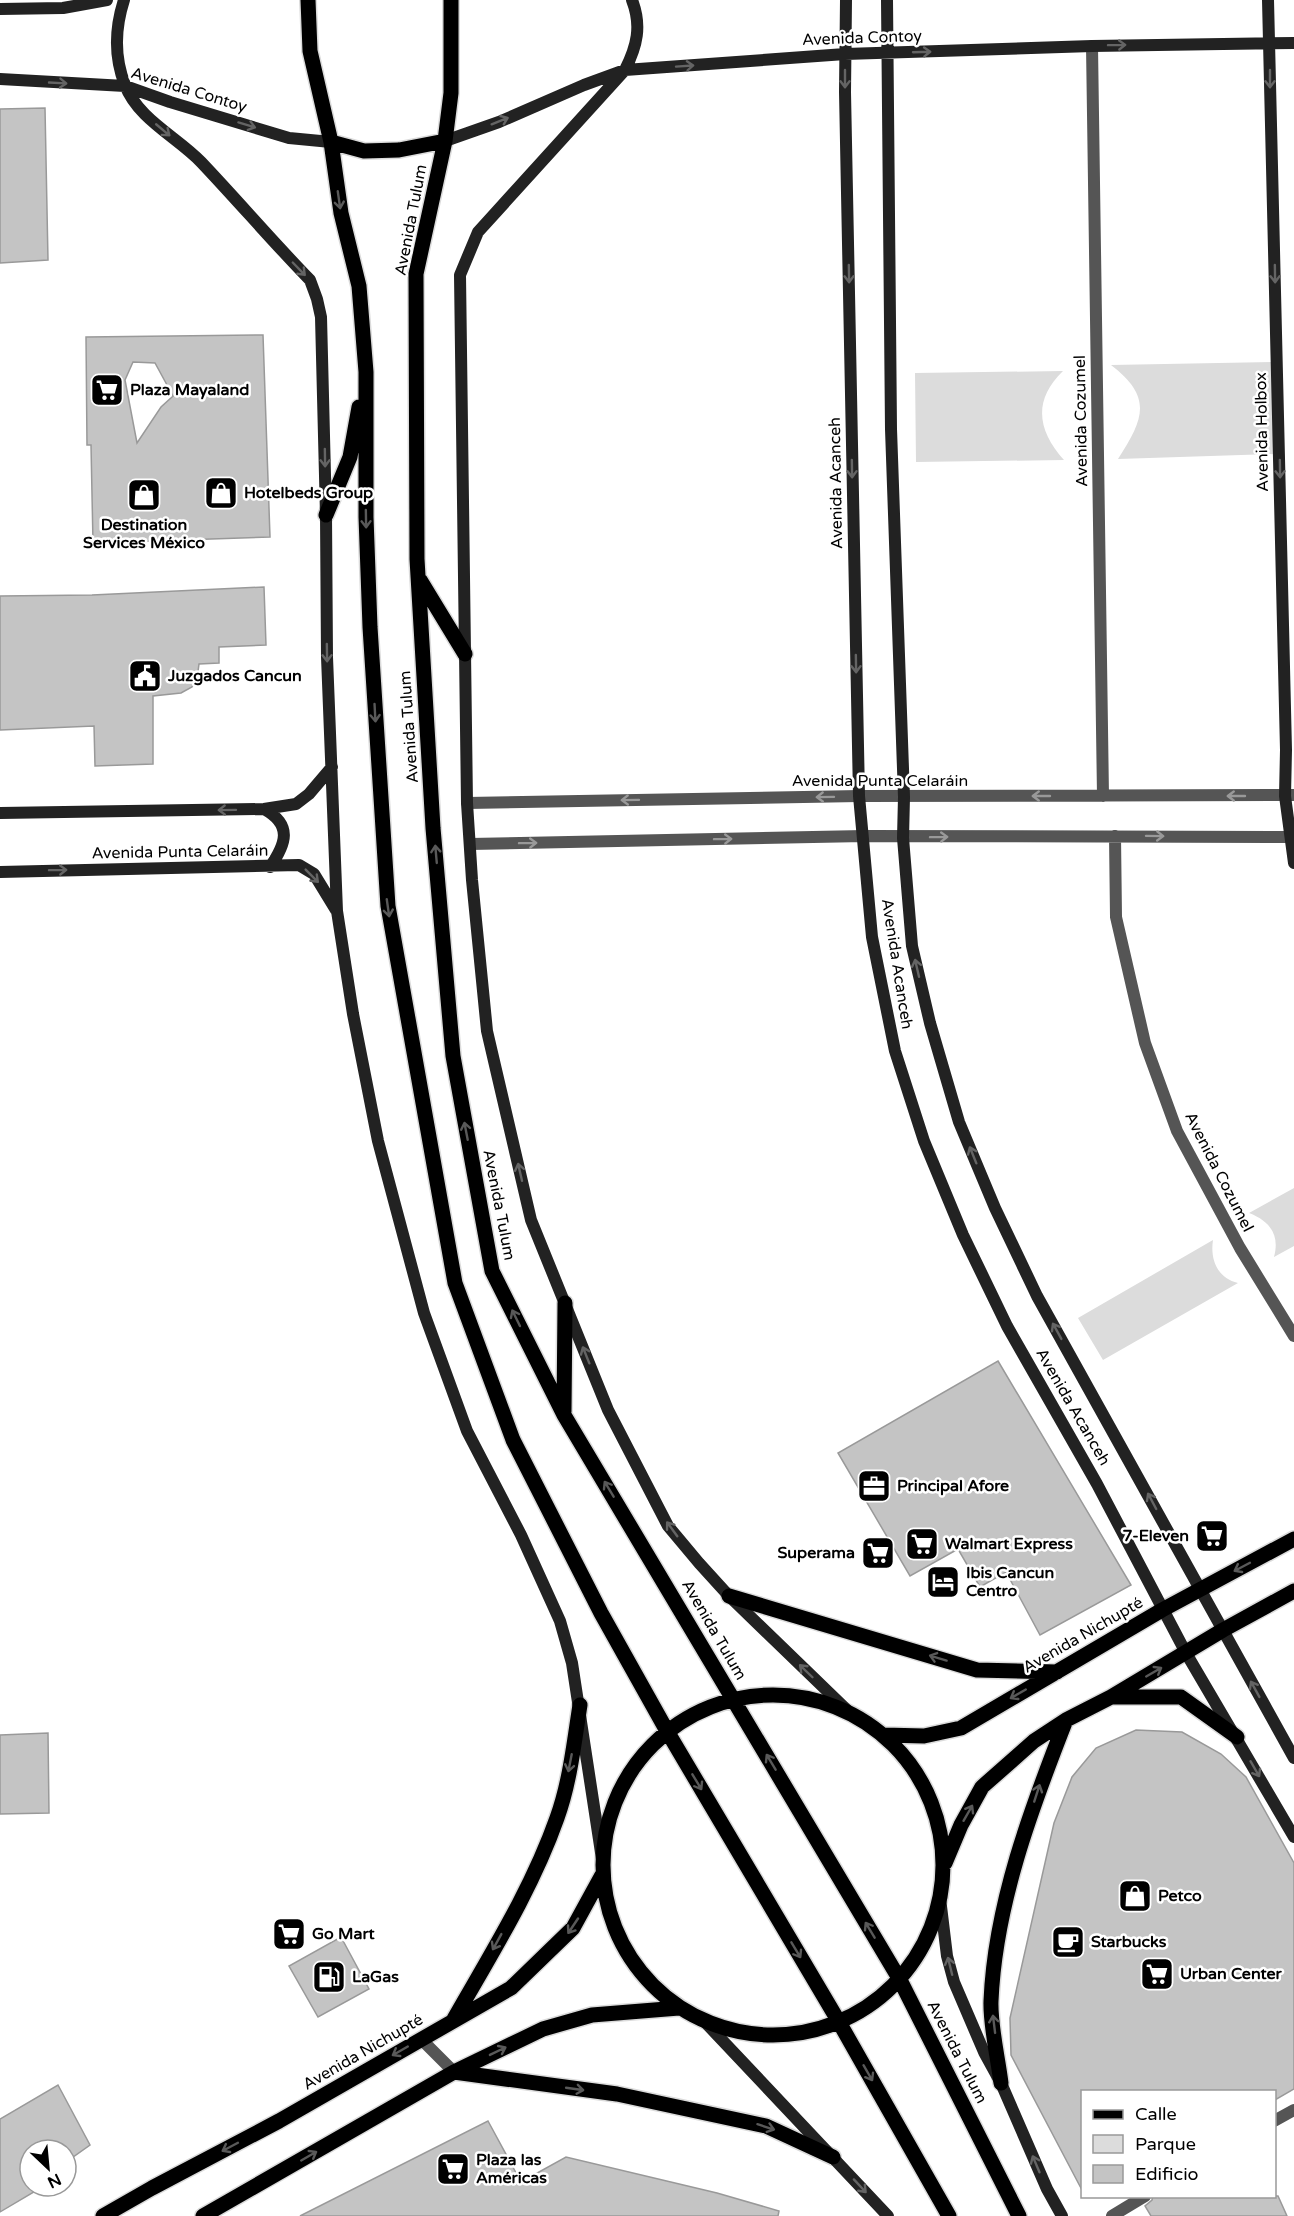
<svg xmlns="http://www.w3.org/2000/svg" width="1294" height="2216" font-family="'Varela Round',sans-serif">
<rect width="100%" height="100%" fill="#fff"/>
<!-- green -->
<path fill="#dcdcdc" d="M1274,362l1,92 -157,5c26,-40 35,-62 -7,-94z
M1063,371c-30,29 -26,59 1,89l-148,2 -1,-89z
M1294,1188v58l-20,11c6,-22 -4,-36 -25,-44z
M1213,1240c-3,19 4,38 25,43l-135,77 -25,-42z"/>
<!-- building -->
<path fill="#c4c4c4" stroke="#999" stroke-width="1.5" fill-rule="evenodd" d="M45,108l3,152 -48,3v-154z
M263,335l7,202 -177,6 -2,-98h-4l-1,-108zM133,362l22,1 18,33 -12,11 -24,36 -12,-63z
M264,587l2,58 -47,2v16l-20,1 -2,15 -5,8 -11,6 -28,3v68l-58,2 -1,-40 -94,4v-134l92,-1z
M998,1361l133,224 -91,50 -34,-63 -26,15 -22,-38 -48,27 -72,-123z
M1136,1730l46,2 39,22 25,23 48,86v226l-19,11v-9h-192v101l-72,-137 -1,-37 44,-195 18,-46 24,-29z
M48,1733l1,80 -49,1v-79z
M341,1937l28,52 -51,28 -29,-51z
M58,2085l32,60 -24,17v-12h-36v36h14l-44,26v-93z
M488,2121l33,61 45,-25 151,36 62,18 -1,5h-478z
M1153,2196h125l9,20h-136l-6,-10 7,-6z"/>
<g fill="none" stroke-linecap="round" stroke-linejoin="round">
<!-- primary casing -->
<g stroke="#dbdbdb" stroke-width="18">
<path id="primary" d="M308,0l2,51 21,91 10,71 18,73 7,86v145l4,110 18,279 67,377 58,157 88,173 66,118 172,291 110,194
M451,0v93l-6,48 -29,133 1,285 16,269 20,228 39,215 72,144 336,565 119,236
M331,142l33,9 35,-1 46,-9
M326,515l24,-58 9,-50
M420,580l45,74
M564,1412l1,-109
M729,1596l248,74 80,2
M603 1865a170 170 0 1 1 340 0a170 170 0 1 1-340 0Z
M1111,1697h70l56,40
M884,1735l40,1 37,-8 201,-118 132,-71
M945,1863l16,-38 21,-38 52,-46 32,-21 45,-23 112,-67 71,-39
M454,2019c37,-65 78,-130 103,-201 13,-36 17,-75 23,-113
M454,2072l163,22 149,32 67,31
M1001,2083c-3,-25 -11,-58 -10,-82 4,-96 40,-192 75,-281
M103,2216l49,-28 127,-67 232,-133 62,-60 29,-53
M203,2216l251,-144 89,-43 49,-14 87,-7"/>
</g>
<!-- street -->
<path stroke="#555" stroke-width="12" d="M1092,46l11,750
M467,803l392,-7 435,-1
M1115,836l1,81 29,126 32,88 63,117 54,88
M470,844l394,-8 430,1
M421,2039l33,33
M1274,2121l20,-11
M1112,2216l33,-20"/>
<!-- secondary -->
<path stroke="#222" stroke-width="12" d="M124,0c-9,28 -10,57 1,85 13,34 52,52 76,77 37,39 72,80 109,118l7,19 4,18 5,198 1,142 10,254 16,103 25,127 46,172 43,118 54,104 39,86 12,42 30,196
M632,0c10,26 5,46 -7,70l-147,162 -18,43 7,528 5,77 15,151 44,189 77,190 60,116 31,37 30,33 119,115
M846,0l-1,92 14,704 13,141 23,114 29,90 39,94 44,91 90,158 89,169 108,184
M887,0l4,429 13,368 -1,41 9,108 18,77 29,99 36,86 42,88 257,462
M1268,0l18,750 -1,46 9,67
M0,9l63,-1 44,-8
M0,79l125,7 45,16 119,36 42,4
M445,141l54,-19 85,-37 41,-15 220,-16 247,-8 202,-3
M264,809c29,16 22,35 6,58
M0,813l264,-4 32,-5 13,-10 23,-27
M0,872l299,-7 15,9 22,36
M940,1898l7,58 7,26 30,70 17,31 46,106 15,27
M704,2021l184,195"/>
<!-- primary -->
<use href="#primary" stroke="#000" stroke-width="15"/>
</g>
<!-- one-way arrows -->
<defs><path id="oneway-shaft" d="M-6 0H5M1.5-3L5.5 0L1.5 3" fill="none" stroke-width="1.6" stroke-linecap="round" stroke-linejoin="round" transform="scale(1.5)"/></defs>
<g stroke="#646464">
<use href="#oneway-shaft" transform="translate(1117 45) rotate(-1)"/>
<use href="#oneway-shaft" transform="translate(922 52) rotate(-2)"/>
<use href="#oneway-shaft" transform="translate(685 66) rotate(-4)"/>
<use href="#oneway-shaft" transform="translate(845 79) rotate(90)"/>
<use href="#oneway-shaft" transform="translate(1270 79) rotate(90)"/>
<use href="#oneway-shaft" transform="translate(58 83) rotate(3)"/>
<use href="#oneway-shaft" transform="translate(500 121) rotate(-22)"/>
<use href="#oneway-shaft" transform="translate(247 125) rotate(17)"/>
<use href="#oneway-shaft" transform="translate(163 130) rotate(40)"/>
<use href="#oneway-shaft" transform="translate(299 269) rotate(46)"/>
<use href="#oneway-shaft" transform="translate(849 274) rotate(89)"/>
<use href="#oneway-shaft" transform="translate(1275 274) rotate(89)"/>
<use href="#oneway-shaft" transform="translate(325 458) rotate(89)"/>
<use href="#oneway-shaft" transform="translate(852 469) rotate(89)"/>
<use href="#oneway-shaft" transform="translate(1280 469) rotate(89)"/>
<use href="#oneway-shaft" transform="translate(327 653) rotate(89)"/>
<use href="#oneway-shaft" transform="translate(856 664) rotate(89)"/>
<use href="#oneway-shaft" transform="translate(227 810) rotate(179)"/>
<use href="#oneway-shaft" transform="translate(58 870) rotate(-1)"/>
<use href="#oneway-shaft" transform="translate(312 876) rotate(45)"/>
<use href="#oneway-shaft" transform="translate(917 968) rotate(-103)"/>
<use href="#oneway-shaft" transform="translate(973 1155) rotate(-112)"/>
<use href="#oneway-shaft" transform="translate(520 1172) rotate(-103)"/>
<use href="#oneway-shaft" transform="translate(1057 1331) rotate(-119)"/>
<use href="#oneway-shaft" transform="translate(586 1355) rotate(-112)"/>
<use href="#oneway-shaft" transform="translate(1152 1501) rotate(-118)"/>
<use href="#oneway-shaft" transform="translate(672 1529) rotate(-126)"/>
<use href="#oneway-shaft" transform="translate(806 1671) rotate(-136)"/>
<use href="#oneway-shaft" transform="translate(1255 1689) rotate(-119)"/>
<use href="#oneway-shaft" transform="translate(1255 1769) rotate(60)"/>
<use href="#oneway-shaft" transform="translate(950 1966) rotate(-104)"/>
<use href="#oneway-shaft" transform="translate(1036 2164) rotate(-113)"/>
<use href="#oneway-shaft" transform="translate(860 2186) rotate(47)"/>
</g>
<g stroke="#595959">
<use href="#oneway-shaft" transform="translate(339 200) rotate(82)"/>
<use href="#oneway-shaft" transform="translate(366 519) rotate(89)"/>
<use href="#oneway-shaft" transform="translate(375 713) rotate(87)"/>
<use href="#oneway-shaft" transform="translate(436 854) rotate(-95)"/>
<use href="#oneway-shaft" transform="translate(388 908) rotate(82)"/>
<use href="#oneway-shaft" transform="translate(466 1131) rotate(-101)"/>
<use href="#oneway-shaft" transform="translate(516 1318) rotate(-116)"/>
<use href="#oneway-shaft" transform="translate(609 1489) rotate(-121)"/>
<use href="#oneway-shaft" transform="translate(1242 1567) rotate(152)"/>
<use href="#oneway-shaft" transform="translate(938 1658) rotate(-163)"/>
<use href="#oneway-shaft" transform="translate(1154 1672) rotate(-30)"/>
<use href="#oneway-shaft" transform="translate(1018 1694) rotate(150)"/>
<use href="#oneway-shaft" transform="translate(771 1762) rotate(-121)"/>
<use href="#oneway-shaft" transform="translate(570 1763) rotate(101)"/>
<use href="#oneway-shaft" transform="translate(697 1782) rotate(59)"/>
<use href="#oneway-shaft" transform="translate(1037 1793) rotate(-72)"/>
<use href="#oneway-shaft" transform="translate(968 1813) rotate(-60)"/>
<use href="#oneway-shaft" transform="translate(573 1926) rotate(124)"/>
<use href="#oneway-shaft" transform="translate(870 1930) rotate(-121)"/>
<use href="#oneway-shaft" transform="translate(497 1942) rotate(119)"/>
<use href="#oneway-shaft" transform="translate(796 1950) rotate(59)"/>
<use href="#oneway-shaft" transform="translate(994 2024) rotate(-97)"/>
<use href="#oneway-shaft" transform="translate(400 2051) rotate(150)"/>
<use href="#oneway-shaft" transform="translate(498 2051) rotate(-26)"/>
<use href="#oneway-shaft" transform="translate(868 2073) rotate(60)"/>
<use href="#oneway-shaft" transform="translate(575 2089) rotate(8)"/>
<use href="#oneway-shaft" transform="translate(766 2127) rotate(18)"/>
<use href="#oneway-shaft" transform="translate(230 2147) rotate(152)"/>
<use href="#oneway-shaft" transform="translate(309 2156) rotate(-30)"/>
</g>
<g stroke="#999">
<use href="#oneway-shaft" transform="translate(1041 796) rotate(180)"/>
<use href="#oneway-shaft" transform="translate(1236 796) rotate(180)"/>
<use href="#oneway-shaft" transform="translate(825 797) rotate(179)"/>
<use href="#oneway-shaft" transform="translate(630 800) rotate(179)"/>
<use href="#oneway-shaft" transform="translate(1155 836) rotate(1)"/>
<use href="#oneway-shaft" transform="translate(939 837) rotate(-1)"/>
<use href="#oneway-shaft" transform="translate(723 839) rotate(-1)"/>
<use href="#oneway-shaft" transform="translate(528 843) rotate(-1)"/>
</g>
<!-- icons -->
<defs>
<g id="supermarket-square" transform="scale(1.725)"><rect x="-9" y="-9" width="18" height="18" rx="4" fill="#000" stroke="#fff"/><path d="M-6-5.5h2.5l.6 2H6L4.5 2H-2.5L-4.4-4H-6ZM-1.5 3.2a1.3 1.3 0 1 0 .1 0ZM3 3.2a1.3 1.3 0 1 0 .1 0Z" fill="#fff"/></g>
<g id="shop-square" transform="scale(1.725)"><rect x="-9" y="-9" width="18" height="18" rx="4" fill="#000" stroke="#fff"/><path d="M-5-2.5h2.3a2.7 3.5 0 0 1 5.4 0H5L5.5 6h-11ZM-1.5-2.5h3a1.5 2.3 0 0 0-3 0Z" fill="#fff"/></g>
<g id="civic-square" transform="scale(1.725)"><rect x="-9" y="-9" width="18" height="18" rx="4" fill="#000" stroke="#fff"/><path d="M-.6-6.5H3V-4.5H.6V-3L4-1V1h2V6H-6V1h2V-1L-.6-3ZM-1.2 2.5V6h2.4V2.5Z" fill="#fff"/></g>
<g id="office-square" transform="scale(1.725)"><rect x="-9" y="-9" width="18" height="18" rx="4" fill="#000" stroke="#fff"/><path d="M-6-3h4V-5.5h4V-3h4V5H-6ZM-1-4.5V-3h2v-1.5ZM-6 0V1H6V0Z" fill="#fff"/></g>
<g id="hotel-square" transform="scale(1.725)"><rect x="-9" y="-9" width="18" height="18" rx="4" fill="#000" stroke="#fff"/><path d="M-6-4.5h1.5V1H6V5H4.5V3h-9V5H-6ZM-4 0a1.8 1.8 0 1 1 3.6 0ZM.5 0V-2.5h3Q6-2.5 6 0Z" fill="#fff"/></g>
<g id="cafe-square" transform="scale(1.725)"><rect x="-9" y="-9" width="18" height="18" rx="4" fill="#000" stroke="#fff"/><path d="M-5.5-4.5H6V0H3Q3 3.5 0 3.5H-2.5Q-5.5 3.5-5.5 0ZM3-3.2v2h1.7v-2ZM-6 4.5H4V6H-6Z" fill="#fff"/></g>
<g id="fuel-square" transform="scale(1.725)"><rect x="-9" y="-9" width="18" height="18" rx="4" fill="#000" stroke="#fff"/><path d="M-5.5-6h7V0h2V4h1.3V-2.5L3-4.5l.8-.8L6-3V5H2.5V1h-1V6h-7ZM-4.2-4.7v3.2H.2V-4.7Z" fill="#fff"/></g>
</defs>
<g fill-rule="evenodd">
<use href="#supermarket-square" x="107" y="390"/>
<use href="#shop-square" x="221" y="493"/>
<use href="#shop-square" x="144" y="495"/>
<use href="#civic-square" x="145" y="676"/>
<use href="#office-square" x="874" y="1486"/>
<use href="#supermarket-square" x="1212" y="1536"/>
<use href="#supermarket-square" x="922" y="1544"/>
<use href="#supermarket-square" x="878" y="1553"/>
<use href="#hotel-square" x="943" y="1582"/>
<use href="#shop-square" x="1135" y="1896"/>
<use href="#supermarket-square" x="289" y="1934"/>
<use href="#cafe-square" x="1068" y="1942"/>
<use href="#supermarket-square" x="1157" y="1974"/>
<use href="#fuel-square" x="329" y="1977"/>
<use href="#supermarket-square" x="453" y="2169"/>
</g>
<g text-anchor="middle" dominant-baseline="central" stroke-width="5" stroke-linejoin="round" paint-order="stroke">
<!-- street labels -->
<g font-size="16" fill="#000" stroke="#fff">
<text transform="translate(862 38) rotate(-2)">Avenida Contoy</text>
<text transform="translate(189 90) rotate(17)">Avenida Contoy</text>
<text transform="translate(411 220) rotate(-79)">Avenida Tulum</text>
<text transform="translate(1081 421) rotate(-91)">Avenida Cozumel</text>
<text transform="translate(1262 432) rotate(-91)">Avenida Holbox</text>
<text transform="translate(836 483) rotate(-91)">Avenida Acanceh</text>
<text transform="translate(409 727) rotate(-94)">Avenida Tulum</text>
<text x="880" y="781">Avenida Punta Celaráin</text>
<text transform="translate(180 852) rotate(-1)">Avenida Punta Celaráin</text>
<text transform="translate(897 964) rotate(81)">Avenida Acanceh</text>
<text transform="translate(1219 1172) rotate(63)">Avenida Cozumel</text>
<text transform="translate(499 1205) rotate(79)">Avenida Tulum</text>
<text transform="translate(1073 1407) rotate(60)">Avenida Acanceh</text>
<text transform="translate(714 1630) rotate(60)">Avenida Tulum</text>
<text transform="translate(1083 1635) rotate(-30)">Avenida Nichupté</text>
<text transform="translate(363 2052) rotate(-30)">Avenida Nichupté</text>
<text transform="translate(957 2052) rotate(63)">Avenida Tulum</text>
</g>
<!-- poi labels -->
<g font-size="16" font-weight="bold" fill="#000" stroke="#fff" text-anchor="start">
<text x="130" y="390">Plaza Mayaland</text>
<text x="244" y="493">Hotelbeds Group</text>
<text x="144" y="525" text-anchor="middle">Destination<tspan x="144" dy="18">Services México</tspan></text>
<text x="168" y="676">Juzgados Cancun</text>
<text x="897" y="1486">Principal Afore</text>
<text x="1189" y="1536" text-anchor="end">7-Eleven</text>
<text x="945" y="1544">Walmart Express</text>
<text x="855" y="1553" text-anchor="end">Superama</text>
<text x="966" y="1573">Ibis Cancun<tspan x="966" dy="18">Centro</tspan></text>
<text x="1158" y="1896">Petco</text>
<text x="312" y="1934">Go Mart</text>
<text x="1091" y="1942">Starbucks</text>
<text x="1180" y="1974">Urban Center</text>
<text x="352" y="1977">LaGas</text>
<text x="476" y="2160">Plaza las<tspan x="476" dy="18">Américas</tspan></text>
</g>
</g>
<!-- legend -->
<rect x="1081" y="2090" width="195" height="108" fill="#ffffff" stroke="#999999" stroke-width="1.5"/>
<rect x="1093" y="2110" width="30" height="9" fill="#000000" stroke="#999999" stroke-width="1.5"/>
<text x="1135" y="2120" font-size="18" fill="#000000">Calle</text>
<rect x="1093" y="2135" width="30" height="18" fill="#dcdcdc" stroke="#999999" stroke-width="1.5"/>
<text x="1135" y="2150" font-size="18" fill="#000000">Parque</text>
<rect x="1093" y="2165" width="30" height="18" fill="#c4c4c4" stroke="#999999" stroke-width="1.5"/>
<text x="1135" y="2180" font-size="18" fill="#000000">Edificio</text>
<!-- north arrow -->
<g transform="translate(48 2168) rotate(154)"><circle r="28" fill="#ffffff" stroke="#999999" stroke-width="1.5"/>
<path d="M0-4.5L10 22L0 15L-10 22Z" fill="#000000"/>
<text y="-9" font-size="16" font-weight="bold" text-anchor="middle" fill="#000000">N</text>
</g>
</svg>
